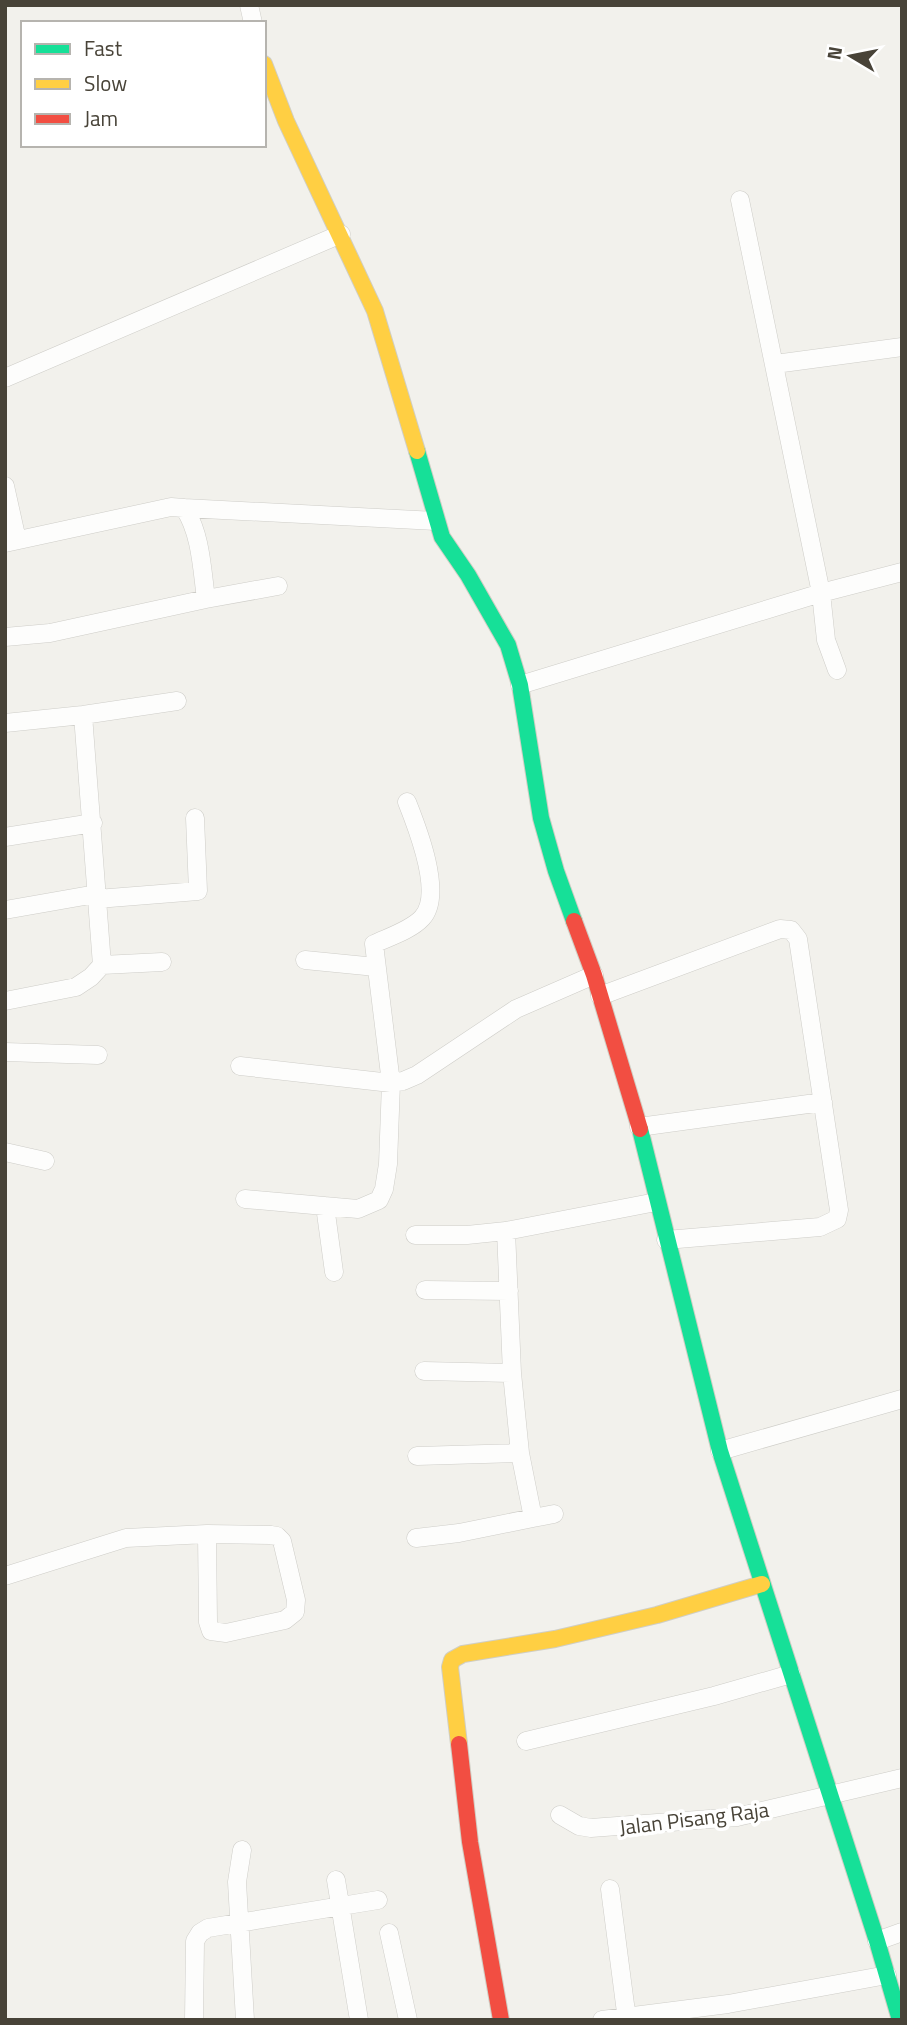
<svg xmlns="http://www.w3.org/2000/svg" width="907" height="2025" font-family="'Titillium Web',sans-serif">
<rect width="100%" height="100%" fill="#f2f1ec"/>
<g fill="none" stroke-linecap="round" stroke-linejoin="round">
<!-- street casing -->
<g stroke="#cecdc8" stroke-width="19">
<path id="street" d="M249,5l4,18
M740,200l81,393 5,47 11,30
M775,364l127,-17
M5,378l336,-144
M5,486l12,54
M184,508l252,13
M5,543l166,-36 13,1c17,25 18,62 22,91l-156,34 -45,4
M206,599l72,-13
M520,685l301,-92 81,-21
M83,715l19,250 60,-3
M5,723l78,-8 94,-14
M5,837l88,-14
M97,899l101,-8 -3,-73
M5,910l91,-16
M305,960l71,7
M600,996l180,-67 11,1 7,9 41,271 -2,9 -17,8 -154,13
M5,1001l71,-14 15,-10 11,-12
M5,1052l93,3
M240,1066l151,17 12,-2 14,-6 99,-66 78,-34
M639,1127l184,-25
M5,1152l40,9
M245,1199l113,10 21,-9 5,-11 4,-25 3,-81 -17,-139c15,-7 37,-14 48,-26 22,-23 -5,-91 -15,-116
M325,1206l9,66
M415,1235h52l39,-4 150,-29
M425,1290l84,1
M424,1371l88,2
M720,1451l182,-52
M417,1456l103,-3
M533,1518l21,-4
M416,1538l43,-5 74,-15 -13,-65 -8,-80 -6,-142
M5,1576l121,-38 81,-4 64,1 6,1 5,5 14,59 -1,12 -10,8 -59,13 -15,-2 -3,-9 -1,-88
M526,1741l188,-45 77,-22
M560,1815l19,11 12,2 146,-11 165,-39
M242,1850l-5,32 8,138
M336,1880l23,140
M610,1889l17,131
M389,1933l19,87
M877,1941l25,-9
M194,2020l1,-79 5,-8 8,-5 170,-28
M602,2020l126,-16 159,-29"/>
</g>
<!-- fast casing -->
<g stroke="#d0cec4" stroke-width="18">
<path id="fast" d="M417,451l25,86 26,38 40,70 12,40 21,133 15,53 18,50
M640,1129l80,322 157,490 23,79"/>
</g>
<!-- slow casing -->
<g stroke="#d0cec4" stroke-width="18">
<path id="slow" d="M264,64l22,57 89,190 42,140
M459,1744l-9,-77 2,-7 11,-6 92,-15 102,-24 105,-31"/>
</g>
<!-- jam casing -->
<g stroke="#d0cec4" stroke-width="18">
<path id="jam" d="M574,921l20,54 46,154
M459,1744l11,98 31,178"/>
</g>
<!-- street -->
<use href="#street" stroke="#fdfdfc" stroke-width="18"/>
<!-- fast -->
<use href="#fast" stroke="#16e098" stroke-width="16"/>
<!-- slow -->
<use href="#slow" stroke="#ffcf43" stroke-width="16"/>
<!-- jam -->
<use href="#jam" stroke="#f24e42" stroke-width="16"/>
</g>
<g text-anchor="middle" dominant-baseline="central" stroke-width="7" stroke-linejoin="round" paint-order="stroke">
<!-- street labels -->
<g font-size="21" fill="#484338" stroke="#fff">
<text transform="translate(694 1818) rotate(-7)">Jalan Pisang Raja</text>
</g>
</g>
<!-- border -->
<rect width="907" height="2025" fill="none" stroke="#484338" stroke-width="14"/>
<!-- legend -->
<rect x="21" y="21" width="245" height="126" fill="#ffffff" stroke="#b6b4af" stroke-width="2"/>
<rect x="35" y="44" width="35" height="10" fill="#16e098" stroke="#b6b4af" stroke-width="2"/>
<text x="84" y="56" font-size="21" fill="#484338">Fast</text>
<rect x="35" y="79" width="35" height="10" fill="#ffcf43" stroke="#b6b4af" stroke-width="2"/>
<text x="84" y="91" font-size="21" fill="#484338">Slow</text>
<rect x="35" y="114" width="35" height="10" fill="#f24e42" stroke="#b6b4af" stroke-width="2"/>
<text x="84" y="126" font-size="21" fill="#484338">Jam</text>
<!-- north arrow -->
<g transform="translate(851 56) rotate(280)" stroke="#ffffff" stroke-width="5" paint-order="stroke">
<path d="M0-5L12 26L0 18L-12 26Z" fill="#484338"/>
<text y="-10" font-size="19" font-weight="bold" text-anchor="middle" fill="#484338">N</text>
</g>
</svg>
